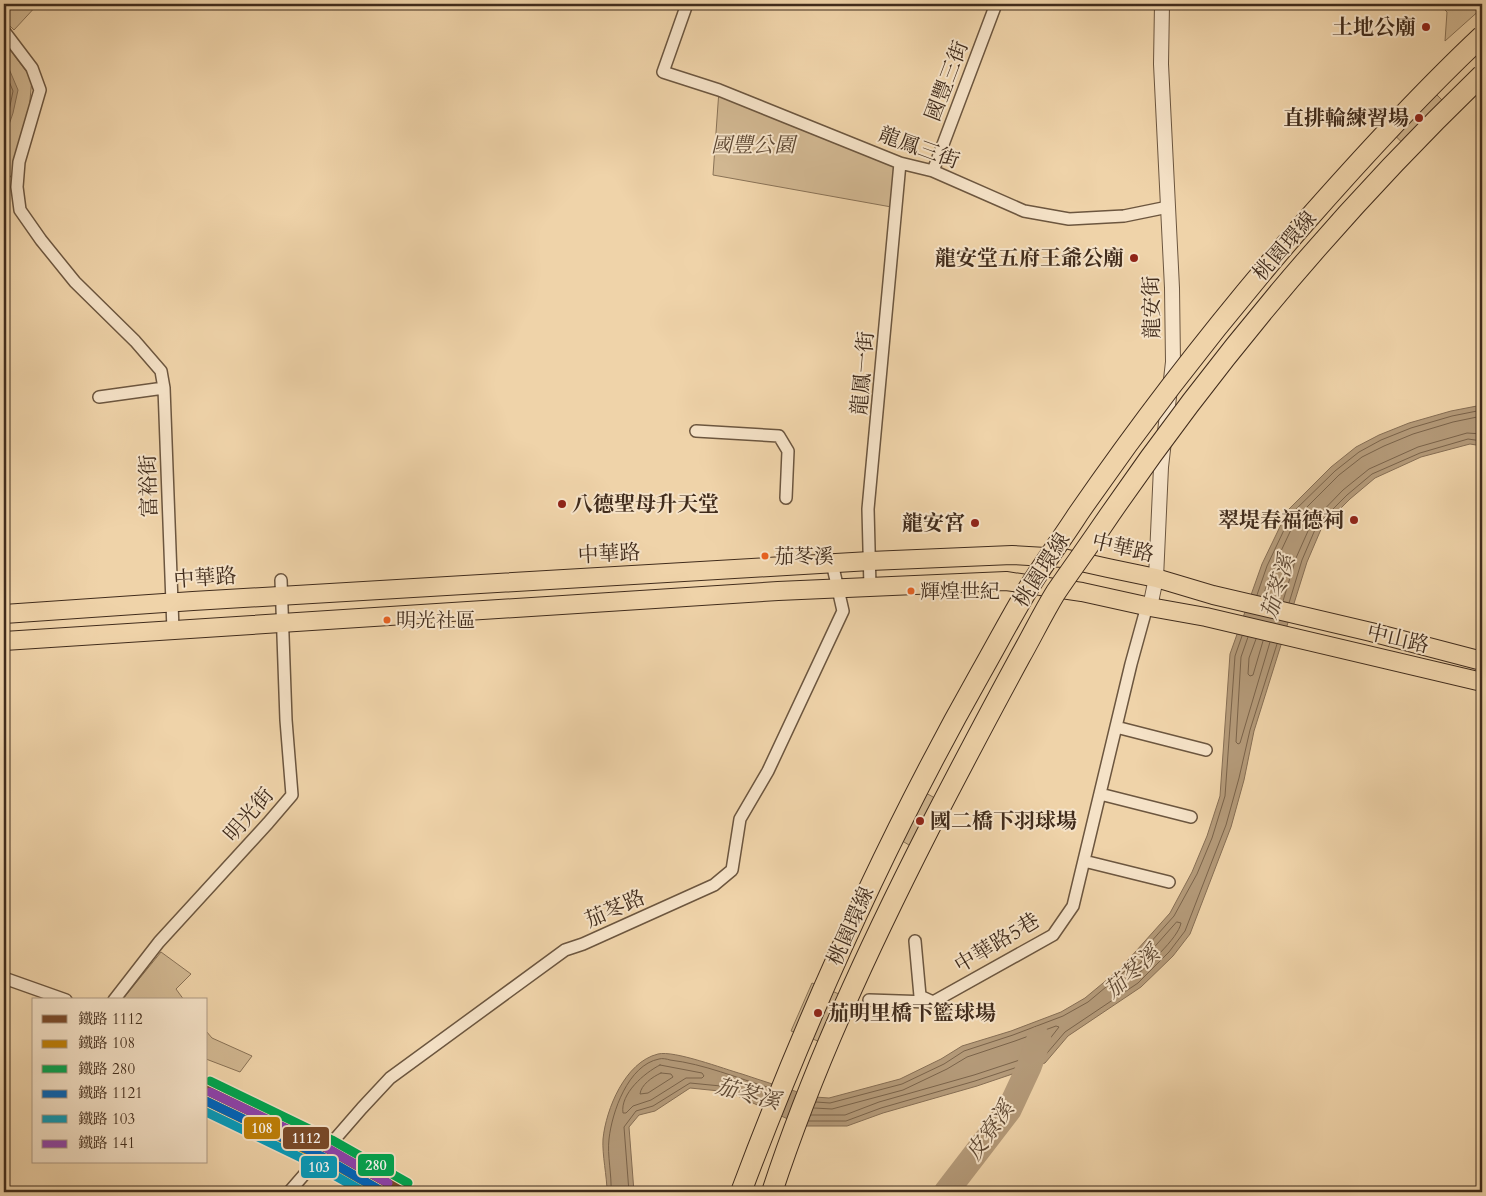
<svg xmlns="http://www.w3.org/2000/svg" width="1486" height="1196" font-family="Cardo,'Noto Serif TC',serif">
<rect width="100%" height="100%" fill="#efd3a9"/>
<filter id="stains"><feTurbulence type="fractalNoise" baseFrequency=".004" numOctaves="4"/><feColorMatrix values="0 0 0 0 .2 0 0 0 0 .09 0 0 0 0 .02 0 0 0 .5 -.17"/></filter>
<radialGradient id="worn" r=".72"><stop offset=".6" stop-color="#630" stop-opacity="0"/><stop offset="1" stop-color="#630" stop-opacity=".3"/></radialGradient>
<!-- green -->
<path fill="#d1b791" stroke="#897256" d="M4,4h34l-24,26 -10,-10z
M1439,4h43v4l-37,33 2,-29z
M4,42l28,37 -3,31 -14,60 -11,16z
M1426,84l28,28 -40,42 -31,-30z
M719,90l181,73 -3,45 -184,-33z
M924,792l20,11 -25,48 -20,-12z
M161,952l30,22 -15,15 8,11h-62z
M812,983l32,13 -18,48 -35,-13z
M206,1031l6,7 40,18 -12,16 -34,-13z"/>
<!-- water -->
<path fill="#b49a79" stroke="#866e54" d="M4,57l14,33 -5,23 -9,26z
M1482,405v41l-12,-2 -49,13 -46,21 -25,21 -28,28 -15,35 -53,169 -10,49 -13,47 -41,107 -17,22 -32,31 -73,49 -23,27 -68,23 -94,27 -36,13h-44l-74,-34 -39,-4 -35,23 -16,4 -10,12 5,65h-27c0,-16 -5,-37 -4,-53 3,-30 22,-77 55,-85 16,-4 66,15 84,20 24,8 48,16 73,23l14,1 71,-19 41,-20 21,-13 49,-15 50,-19 24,-14 35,-29 50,-56 22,-41 15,-36 13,-40 10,-142 32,-90 26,-54 43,-43 25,-20 23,-12 30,-12 42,-12z"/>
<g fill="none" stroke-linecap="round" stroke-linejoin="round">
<!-- shore -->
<path stroke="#7a634a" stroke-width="1" d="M4,69l9,22 -4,20 -5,14
M1257,595l10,-29 25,-53 43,-42 24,-19 22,-12 30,-12 41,-12 30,-6
M1263,596l10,-28 24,-51 42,-42 23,-18 22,-11 29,-12 40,-12 29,-6
M1283,601l13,-43 16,-36 31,-32 26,-21 49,-22 49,-14 15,1
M1289,603l13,-43 15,-35 30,-30 25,-21 48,-21 48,-14 14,2
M1248,637l-7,20 -5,85 2,2 2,-1 30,-101
M1256,639l-7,19 -1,16 2,2 3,-1 10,-34
M1177,922l4,1c-3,16 -35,43 -47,55h-3l-1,-3z
M660,1065l42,8 2,3 -2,2h-16l-35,22 -18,6 -7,7h-3c-3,-19 21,-40 37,-48z
M661,1073l10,1 2,3 -25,16 -8,1c1,-9 12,-17 21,-21z
M816,1102l14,1 72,-19 42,-20 20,-13 49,-16 50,-19 25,-14 36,-30 50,-56 23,-42 15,-36 13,-42 10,-140 7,-20
M811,1115h34l34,-13 95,-27 64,-21 21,-27 -3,-1 -41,15 -48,16 -20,12 -44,21 -71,19 -18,-1
M809,1121h37l35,-13 94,-27 67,-22 23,-27 73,-49 31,-31 16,-21 41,-106 13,-47 11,-48 27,-86
M611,1192c1,-17 -4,-37 -2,-53 3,-27 19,-74 50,-80 3,-1 8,0 11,1 34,4 67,18 100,28
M629,1192l-5,-65 12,-16 17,-5 37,-23 41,4 33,16"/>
<!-- river -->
<path stroke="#b49a79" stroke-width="25" d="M946,1192l63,-82 20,-43 10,-28"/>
<!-- minor casing -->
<g stroke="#6c563f" stroke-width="14">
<path id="minor" d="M687,4l-24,68 56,18 181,73 33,8 91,40 45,8 55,-3 44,-9
M4,31l28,37 8,22 -21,72 -2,25 3,23 21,30 34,42 60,59 26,30 3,17 9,242
M933,171l63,-167
M99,397l65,-9
M696,431l83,5 9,15 -2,47
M870,587l-2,-78 32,-346
M1116,727l90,23
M1100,794l91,23
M1084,861l85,21
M915,941l5,55 13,6 120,-67 20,-29 58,-242 16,-58
M4,978l62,22
M114,1000l45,-58 109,-119 24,-28 -6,-75 -5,-140
M869,1000l60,2
M289,1192l73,-84 28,-30 175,-128 18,-6 131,-59 18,-15 8,-51 28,-48 75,-160 -11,-48"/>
</g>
<!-- tertiary casing -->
<g stroke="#6c563f" stroke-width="16">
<path id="tertiary" d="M1150,607l6,-29 5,-111 12,-105 -1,-74 -11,-224 1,-60"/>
</g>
<!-- primary casing -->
<g stroke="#412c1c" stroke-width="20">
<path id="primary" d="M4,614l189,-13 677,-40 142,-6 51,3 45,10 48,10 57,17 158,37 111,29
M4,641l774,-50 228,-10 76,11 68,15 56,10 276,65"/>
</g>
<!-- minor -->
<use href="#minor" stroke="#f5e2c7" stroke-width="11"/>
<!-- tertiary -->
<use href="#tertiary" stroke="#f5e2c7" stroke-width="14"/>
<!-- primary -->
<use href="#primary" stroke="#efd3a9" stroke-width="18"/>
<!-- motorway-bridge casing -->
<g stroke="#412c1c" stroke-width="22" stroke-linecap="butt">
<path id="motorway-bridge" d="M741,1192c67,-178 145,-352 239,-518 16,-28 31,-57 48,-85 15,-25 34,-50 50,-75 69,-100 143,-195 222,-286 58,-66 118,-132 182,-192
M772,1192c41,-125 97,-245 157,-363 30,-58 60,-115 91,-172 12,-21 23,-44 36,-65 15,-22 31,-44 46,-66 111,-163 238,-314 380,-451"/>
</g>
<!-- motorway-bridge -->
<use href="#motorway-bridge" stroke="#efd3a9" stroke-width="20"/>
<!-- rail-1 casing -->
<g stroke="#f5e2c7" stroke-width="12">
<path id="rail-1" d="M206,1090l122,59 75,43"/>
</g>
<!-- rail-2 casing -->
<g stroke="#f5e2c7" stroke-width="12">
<path id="rail-2" d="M206,1101l117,57 60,34"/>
</g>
<!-- rail-3 casing -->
<g stroke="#f5e2c7" stroke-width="12">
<path id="rail-3" d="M210,1081l122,59 76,43"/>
</g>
<!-- rail-4 casing -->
<g stroke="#f5e2c7" stroke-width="12">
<path id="rail-4" d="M206,1101l115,55 62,36"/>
</g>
<!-- rail-5 casing -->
<g stroke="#f5e2c7" stroke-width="12">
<path id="rail-5" d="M206,1112l110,53 48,27"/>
</g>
<!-- rail-6 casing -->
<g stroke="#f5e2c7" stroke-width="12">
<path id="rail-6" d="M210,1092l115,55 63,36"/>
</g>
<!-- rail-1 -->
<use href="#rail-1" stroke="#7a4b2a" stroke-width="9"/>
<!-- rail-2 -->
<use href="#rail-2" stroke="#c08108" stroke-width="9"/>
<!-- rail-3 -->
<use href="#rail-3" stroke="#00a651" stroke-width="9"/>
<!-- rail-4 -->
<use href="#rail-4" stroke="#0065bd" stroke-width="9"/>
<!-- rail-5 -->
<use href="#rail-5" stroke="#069cbc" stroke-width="9"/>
<!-- rail-6 -->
<use href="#rail-6" stroke="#8e44ad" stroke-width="9"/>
</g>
<!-- markers -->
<g fill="#8f2418" stroke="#f5e2c7" stroke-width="2">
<circle cx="1426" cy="27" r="5"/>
<circle cx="1419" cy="118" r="5"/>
<circle cx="1134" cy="258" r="5"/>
<circle cx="562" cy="504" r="5"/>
<circle cx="1354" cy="520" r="5"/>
<circle cx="975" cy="523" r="5"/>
<circle cx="920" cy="821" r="5"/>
<circle cx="818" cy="1013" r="5"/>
</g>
<g fill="#e96222" stroke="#f5e2c7" stroke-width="2">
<circle cx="765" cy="556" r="4.5"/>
<circle cx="911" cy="591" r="4.5"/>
<circle cx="387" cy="620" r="4.5"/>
</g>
<g text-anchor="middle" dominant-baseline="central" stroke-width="4" stroke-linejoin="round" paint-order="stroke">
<!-- bus labels -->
<g font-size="20" fill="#412c1c" stroke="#f5e2c7" text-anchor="start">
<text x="774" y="556">茄苳溪</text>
<text x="920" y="591">輝煌世紀</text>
<text x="396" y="620">明光社區</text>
</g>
<!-- poi labels -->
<g font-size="21" font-weight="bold" fill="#412c1c" stroke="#f5e2c7" text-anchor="end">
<text x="1416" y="27">土地公廟</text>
<text x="1409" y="118">直排輪練習場</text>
<text x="1124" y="258">龍安堂五府王爺公廟</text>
<text x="572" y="504" text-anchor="start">八德聖母升天堂</text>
<text x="1344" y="520">翠堤春福德祠</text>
<text x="965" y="523">龍安宮</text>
<text x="930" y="821" text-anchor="start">國二橋下羽球場</text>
<text x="828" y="1013" text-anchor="start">茄明里橋下籃球場</text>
</g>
<!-- street labels -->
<g font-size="21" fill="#412c1c" stroke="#f5e2c7">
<text transform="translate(947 81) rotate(-69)">國豐三街</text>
<text transform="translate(919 148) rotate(20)">龍鳳三街</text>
<text transform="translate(1285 246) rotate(-49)">桃園環線</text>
<text transform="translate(1152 307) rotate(-91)">龍安街</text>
<text transform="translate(863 373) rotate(-85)">龍鳳一街</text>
<text transform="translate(149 486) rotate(-92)">富裕街</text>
<text transform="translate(1123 548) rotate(13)">中華路</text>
<text transform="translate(609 554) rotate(-3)">中華路</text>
<text transform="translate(1042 570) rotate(-57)">桃園環線</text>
<text transform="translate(205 578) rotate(-4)">中華路</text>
<text transform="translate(1398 639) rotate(13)">中山路</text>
<text transform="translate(249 815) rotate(-49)">明光街</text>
<text transform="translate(615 909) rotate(-24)">茄苳路</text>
<text transform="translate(851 926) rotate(-66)">桃園環線</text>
<text transform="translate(997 943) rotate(-31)">中華路5巷</text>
</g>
<!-- park labels -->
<g font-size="21" font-style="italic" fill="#5e4833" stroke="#f5e2c7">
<text x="753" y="145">國豐公園</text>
</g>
<!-- water labels -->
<g font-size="22" font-style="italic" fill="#5e4833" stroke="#f5e2c7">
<text transform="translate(1278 587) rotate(-73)">茄苳溪</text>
<text transform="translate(1132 972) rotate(-42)">茄苳溪</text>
<text transform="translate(748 1094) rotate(15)">茄苳溪</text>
<text transform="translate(990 1131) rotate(-55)">皮寮溪</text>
</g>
</g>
<g stroke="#f5e2c7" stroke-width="2">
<rect x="243" y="1116" width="38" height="24" rx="5" fill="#c08108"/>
<rect x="282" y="1126" width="48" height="24" rx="5" fill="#7a4b2a"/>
<rect x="357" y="1153" width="38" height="24" rx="5" fill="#00a651"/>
<rect x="300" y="1155" width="38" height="24" rx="5" fill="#069cbc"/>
</g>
<g font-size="14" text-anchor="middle" font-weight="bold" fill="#fff">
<text x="262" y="1133">108</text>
<text x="306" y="1143">1112</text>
<text x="376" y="1170">280</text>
<text x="319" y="1172">103</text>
</g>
<!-- margin -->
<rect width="1486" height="1196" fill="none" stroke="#efd3a9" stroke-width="20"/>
<rect x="5" y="5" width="1476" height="1186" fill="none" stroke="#412c1c" stroke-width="2.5"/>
<rect x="10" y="10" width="1466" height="1176" fill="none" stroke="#412c1c"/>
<!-- legend -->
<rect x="32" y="998" width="175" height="165" fill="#f5e2c7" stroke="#ad9983"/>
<rect x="42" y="1015" width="25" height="8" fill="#7a4b2a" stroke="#ad9983"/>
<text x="78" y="1024" font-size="15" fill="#412c1c">鐵路 1112</text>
<rect x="42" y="1040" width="25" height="8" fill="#c08108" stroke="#ad9983"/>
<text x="78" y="1048" font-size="15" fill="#412c1c">鐵路 108</text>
<rect x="42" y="1065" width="25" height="8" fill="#00a651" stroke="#ad9983"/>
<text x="78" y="1074" font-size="15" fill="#412c1c">鐵路 280</text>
<rect x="42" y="1090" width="25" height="8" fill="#0065bd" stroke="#ad9983"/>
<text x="78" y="1098" font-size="15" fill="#412c1c">鐵路 1121</text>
<rect x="42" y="1115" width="25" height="8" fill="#069cbc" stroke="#ad9983"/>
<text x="78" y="1124" font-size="15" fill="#412c1c">鐵路 103</text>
<rect x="42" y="1140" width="25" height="8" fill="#8e44ad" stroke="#ad9983"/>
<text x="78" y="1148" font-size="15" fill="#412c1c">鐵路 141</text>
<rect width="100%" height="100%" filter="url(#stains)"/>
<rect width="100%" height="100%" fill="url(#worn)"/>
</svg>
